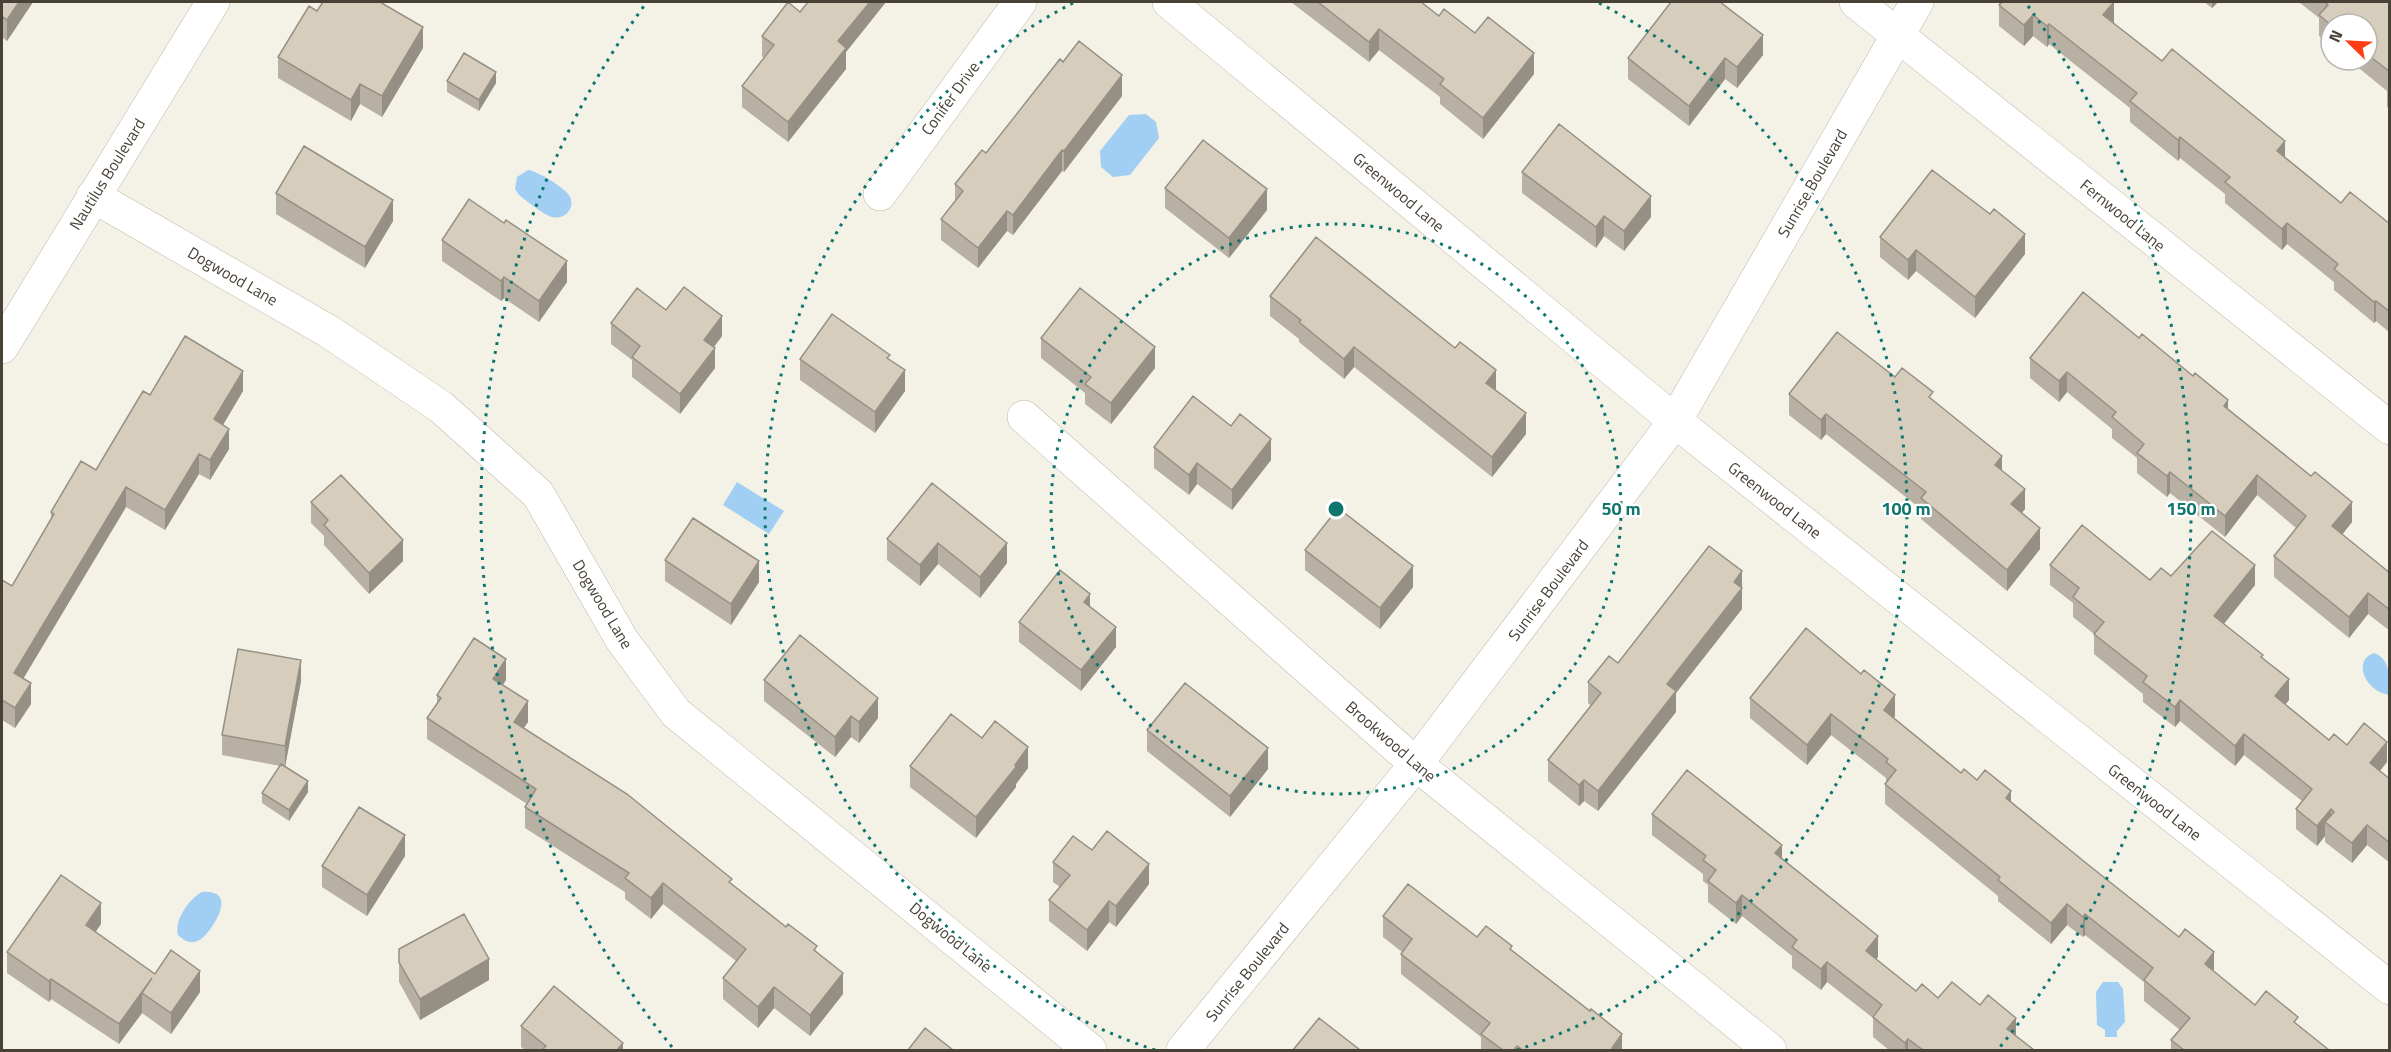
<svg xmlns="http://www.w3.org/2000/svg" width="2391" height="1052" font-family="'Titillium Web',sans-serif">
<rect width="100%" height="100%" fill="#f4f1e7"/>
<!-- water -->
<path fill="#a1cff3" d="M1146,114l10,8 3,16 -29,37 -17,2 -12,-10 -1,-16 29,-36z
M528,170c9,1 38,18 42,27 6,13 -8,25 -21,19 -10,-5 -21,-14 -30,-21l-4,-6 2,-12z
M737,482l47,29 -15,23 -46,-29z
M2374,653c17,6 16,26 15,42 -4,-1 -11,-3 -14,-6 -13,-9 -19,-30 -1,-36z
M202,892c27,-2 21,18 11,33 -9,14 -20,25 -35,10 -4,-15 11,-36 24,-43z
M2103,982h15l5,7 2,33 -8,9v6h-12v-7l-8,-5 -1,-33z"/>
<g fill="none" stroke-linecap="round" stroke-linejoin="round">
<!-- minor casing -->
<g stroke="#c0b9a9" stroke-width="34">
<path id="minor" d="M1169,2l506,419 715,567
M1856,2l534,426
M880,194l140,-192
M93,196l235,135 113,76 97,87 84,146 54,73 414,337
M2,347l211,-345
M1024,417l392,347 354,286
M1183,1050l233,-286 259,-343 242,-419"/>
</g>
<!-- minor -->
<use href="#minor" stroke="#fff" stroke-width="33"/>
</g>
<!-- wall -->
<path fill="#b8b0a2" d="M2,2h31l-26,39 -4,-3z
M808,2h78l-40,50v17l-58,73 -46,-35v-21l22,-28 -2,-2v-20l38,-24z
M1291,2h130l18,14 36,17 59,41 -51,65 -43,-35v-7l-61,-47 -10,12z
M2204,2h14l-6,6z
M2299,2h91v107l-3,-2v-16l-38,-31h18v-36h-36v22l-12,-10v-18z
M1999,5l115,18 171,134 56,46 49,21v109l-14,-12 -2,2 -40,-33v-8l-47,-38 -5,6 -57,-47v-9l-45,-36 -2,3 -48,-39v-14l-81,-64 -2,3 -14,-11 -9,10 -25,-20z
M317,11l106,37 -41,69 -22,-13 -9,17 -73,-43v-21z
M1763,55l-26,33 -12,-9 -36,47 -61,-47v-21z
M447,81l49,2 -17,28 -32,-19z
M1122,96l-58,76 -2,-1 -49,64 -6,-4 -29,37 -37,-28v-21l14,-17v-18l31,-31z
M1522,172l129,45 -27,34 -20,-15 -8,12 -74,-55z
M1165,188l102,22 -38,48 -64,-50z
M276,193l117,28 -28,47 -89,-54z
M1880,237l145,17 -50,64 -59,-47 -8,9 -28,-23z
M442,240l125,42 -28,40 -35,-24 -3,3 -59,-40z
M1270,296l226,94 30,44 -34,43 -138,-110 -10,12 -45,-37v-3l-29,-23z
M666,310l56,26 -8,11 1,21 -35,46 -48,-37v-17l-21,-16v-21z
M1041,338l114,30 -44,56 -26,-20v-11l-44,-35z
M2139,338l89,72 124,112 -10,13 48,38v58l-22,-17 -19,24 -75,-61v-21l22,-28 -39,-33 -32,42 -55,-44 -3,4 -30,-24v-15l-25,-20v-9l-45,-37 -8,10 -29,-24v-20z
M800,359l90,1 15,31 -30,42 -75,-53z
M243,391l-20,34 6,24 -19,31 -11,-6 -34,56 -39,-23 -103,172 8,25 -16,24 -13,-8v-140l10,6 39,-66v-8l45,-42 54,-75z
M1789,394l144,6 69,70 23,39 -3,4 18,36 -33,42 -86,-72v-10l-95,-75 -5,6 -32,-25z
M1154,447l117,13 -39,50 -35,-26 -8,11 -35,-27z
M932,483l75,80 -27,35 -42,-34 -18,22 -33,-26v-21z
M311,502l92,59 -34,33 -45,-49v-9l-13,-13z
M1305,550l108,37 -33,42 -75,-59z
M665,560l94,22 -28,43 -66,-44z
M2050,565l100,15 21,-4 84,9 -31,39 39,35 26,41 -4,4 44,36 18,5 40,17 -7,9 10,8v84l-23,-18 -15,18 -27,-21v-6l-8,10 -21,-17v-20l6,-8 -58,-46 -9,11 -55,-45 -5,6 -32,-25v-8l-49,-40v-20l-21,-17v-14l-23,-18z
M1742,571v38l-66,84v19l-78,99 -14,-10 -5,5 -31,-25v-21l43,-54 -3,-3v-21l30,-19z
M1090,607l26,40 -35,44 -62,-49v-20z
M1861,674l34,42 -1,2 67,55 16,7 34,22 244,203 43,20 31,25h-158v-10l9,-10 -36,-29v-19l-59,-47 -2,2 -16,-12 -16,19 -53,-43v-5l-113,-92v-20l1,-2v-4l-55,-43 -24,30 -57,-47v-20z
M506,680l-3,5 25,37 -5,6 209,156 85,68 26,42 -33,42 -36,-28 -16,20 -35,-29v-21l13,-17 -73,-57 -12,15 -26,-20v-7l-100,-64v-21l2,-3 -100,-65v-21l10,-14v-9z
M764,680l114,38 -19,25 -8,-6 -16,20 -71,-56z
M301,681l-16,86 23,25 -19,29 -27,-18v-10l18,-27 -58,-11v-20z
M1147,730l121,39 -38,48 -83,-66z
M982,738l46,30 -12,16v3l-40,51 -66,-51v-21z
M1652,814l130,44 96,99 -2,2 40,32 22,7 78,38 18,14h-145l-16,-13v-19l-46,-36 -6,8 -29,-22v-12l-50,-40 -6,8 -28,-22v-17l-5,-4v-7l-51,-39z
M1092,850l57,34 -33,43 -7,-5 -22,29 -38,-30v-21l11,-13 -7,-5v-20z
M405,856l-38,60 -45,-29v-21z
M1383,916l94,21 35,13 110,100h-141v-13l-80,-63v-20l1,-2 -19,-15z
M101,924l-6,8 60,42 45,18 -29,42 -29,-21 -23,31 -68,-45 -2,3 -42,-29v-21z
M399,949l90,31 -69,40 -21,-38z
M521,1026l102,24h-98l-4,-3z"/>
<!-- shaded-wall -->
<path fill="#969084" d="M19,2h14l-26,39v-21z
M870,2h16l-40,50v17l-58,73v-20l50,-81z
M2114,2v21l-11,-8z
M2212,2h6l-6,6z
M2033,15v21l-9,10v-21z
M3,17v21l-1,2v-20z
M2049,24v20l-2,3v-21z
M423,27v21l-41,69v-21z
M1379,29v21l-10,12v-20z
M1763,35v20l-26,33v-21z
M1534,53v21l-51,65v-21z
M1725,58v21l-36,47v-20z
M496,72v11l-17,28v-11z
M1122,75v21l-58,76v-21z
M360,84v20l-9,17v-21z
M2180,137v21l-2,3v-21z
M2285,141v21l-8,-11z
M1062,150v21l-49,64v-20z
M1267,189v21l-38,48v-20z
M1651,196v21l-27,34v-20z
M393,200v21l-28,47v-21z
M1007,211v20l-29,37v-20z
M1604,216v20l-8,12v-21z
M2287,223v21l-5,6v-21z
M2025,234v20l-50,64v-21z
M1916,250v21l-8,9v-20z
M567,261v21l-28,40v-21z
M504,277v21l-3,3v-20z
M2376,301v20l-2,2v-21z
M722,316v20l-18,24v-20z
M1155,347v21l-44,56v-21z
M1354,347v20l-10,12v-20z
M715,348v20l-35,46v-20z
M905,370v21l-30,42v-21z
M1496,370v20l-10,-7z
M243,371v20l-29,49v-21z
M2067,372v20l-8,10v-21z
M2228,400v21l-4,-15z
M1526,413v21l-34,43v-20z
M1826,414v20l-5,6v-20z
M229,429v20l-19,31v-20z
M1271,439v21l-39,50v-20z
M199,454v20l-34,56v-20z
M2002,456v21l-7,-12z
M1197,463v21l-8,11v-20z
M2170,472v21l-3,4v-21z
M2257,475v20l-32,42v-21z
M126,487v20l-112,187v-21z
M2025,489v20l-14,16v-21z
M2352,502v20l-20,25v-21z
M2040,528v21l-33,42v-21z
M403,540v21l-34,33v-21z
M938,543v21l-18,22v-21z
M1007,543v20l-27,35v-21z
M759,561v21l-28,43v-21z
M2255,565v20l-41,51v-20z
M1413,566v21l-33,42v-21z
M1742,571v38l-66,84v19l-78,99v-20l136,-209z
M2368,593v21l-19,24v-21z
M1090,594v21l-6,-13z
M1116,627v20l-35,44v-21z
M506,659v21l-13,19v-20z
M301,660v21l-16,86v-21z
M2289,679v21l-14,17v-21z
M31,683v21l-16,24v-20z
M1895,695v21l-11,14v-20z
M878,698v20l-19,25v-21z
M2180,700v21l-5,6v-20z
M528,701v21l-14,21v-21z
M1831,714v21l-24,30v-20z
M851,716v21l-16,20v-20z
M2244,734v21l-9,11v-20z
M2387,742v20l-17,21v-20z
M1028,747v21l-12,16v3l-40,51v-21z
M1268,748v21l-38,48v-21z
M1584,780v21l-5,5v-21z
M308,781v11l-19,29v-11z
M2011,791v21l-5,-14z
M2331,809v17l-6,-4v14l-8,10v-20z
M2367,825v20l-15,18v-20z
M405,835v21l-38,60v-21z
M1782,845v20l-7,-12z
M1149,864v20l-33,43v-21z
M663,883v21l-12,15v-21z
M1742,895v21l-6,8v-21z
M1109,901v21l-22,29v-21z
M101,903v21l-15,22v-21z
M2067,904v21l-16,19v-21z
M2085,914v21l-2,2v-20z
M1878,936v21l-12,15v-21z
M2214,952v21l-9,-9z
M489,959v21l-69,40v-21z
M1827,962v20l-6,8v-21z
M200,971v21l-29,42v-21z
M843,973v21l-33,42v-21z
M152,978l-10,15v20l-23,31v-20z
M51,979v20l-2,3v-21z
M774,987v21l-16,20v-21z
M2016,1018v20l-9,-9z
M1622,1034v16h-10v-2z
M1908,1039v11h-3v-7z
M623,1043v7h-6z"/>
<!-- building -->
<path fill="#d6cdbc" stroke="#969084" stroke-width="1.5" d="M2,2h17l-12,18 -4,-3 -1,3z
M323,2h57l43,25 -41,69 -22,-12 -9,16 -73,-43 31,-51 8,5z
M788,2l12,10 8,-10h62l-32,39 8,7 -58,74 -46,-36 32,-41 -12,-9z
M1318,2h103l18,14 5,-7 31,24 13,-16 46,36 -51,65 -43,-34 4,-5 -65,-50 -10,13z
M1671,2h49l43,33 -26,32 -12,-9 -36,48 -61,-48z
M2002,2h112l-11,13 59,46 10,-12 113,92 -8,10 64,52 9,-11 40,32v88l-14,-11 -2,1 -40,-33 4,-5 -51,-41 -5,6 -57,-47 5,-5 -50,-40 -2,3 -48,-39 7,-8 -88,-69 -2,2 -14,-11 -9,10 -25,-20z
M2325,2h65v70l-23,-18v-30h-36v1l-12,-10 9,-10z
M1079,41l43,34 -58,76 -2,-1 -49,65 -6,-4 -29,37 -37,-29 22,-28 -8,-7 27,-34 4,3 74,-94 3,3z
M464,53l32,19 -17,28 -32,-19z
M1559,124l92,72 -27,35 -20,-15 -8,11 -74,-55z
M1203,140l64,49 -38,49 -64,-50z
M304,146l89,54 -28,47 -89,-54z
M1932,170l58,44 4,-5 31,25 -50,63 -59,-47 -8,10 -28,-23z
M469,199l35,24 2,-3 61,41 -28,40 -35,-24 -3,4 -59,-41z
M1316,237l139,111 5,-6 36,28 -10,13 40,30 -34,44 -138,-110 -10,12 -45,-37 2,-2 -31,-24z
M684,287l38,29 -18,24 11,8 -35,46 -48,-37 8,-11 -29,-23 26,-35 29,22z
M1080,288l75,59 -44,56 -26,-19 6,-7 -50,-39z
M2083,292l56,46 3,-4 51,42 2,-3 33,27 -4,6 87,70 4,-4 37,30 -20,24 58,47v37l-22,-17 -19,24 -75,-61 32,-40 -49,-41 -32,41 -55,-44 -3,4 -30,-23 7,-9 -32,-27 4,-5 -49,-40 -8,9 -29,-23z
M832,314l58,41 -3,3 18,12 -30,42 -75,-53z
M1837,332l58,45 7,-9 31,24 -4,5 73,59 -7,9 30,24 -14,15 29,24 -33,42 -86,-72 5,-6 -100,-78 -5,6 -32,-26z
M185,336l58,35 -29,48 15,10 -19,31 -11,-6 -34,56 -39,-23 -112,186 17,10 -16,25 -13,-8v-120l10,6 42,-72 -3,-2 30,-51 15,9 47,-79 7,4z
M1193,396l38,30 9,-12 31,25 -39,51 -35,-27 -8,12 -35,-28z
M341,475l62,65 -34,33 -45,-48 4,-5 -17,-18z
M932,483l75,60 -27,34 -42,-34 -18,22 -33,-26z
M1338,508l75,58 -33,42 -75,-58z
M693,518l66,43 -28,43 -66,-44z
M2082,525l68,55 11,-12 10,8 41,-45 43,34 -41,51 49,39 -2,2 28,22 -14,17 54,44 5,-6 13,11 17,-22 23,19 -17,21 20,16v64l-23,-18 -15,18 -27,-21 9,-10 -3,-3 -14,17 -21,-17 16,-20 -68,-55 -9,12 -55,-46 -5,7 -32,-25 4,-6 -53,-42 10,-12 -31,-25 6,-9 -29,-23z
M1709,546l33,25 -8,11 8,6 -75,96 9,7 -78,100 -14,-11 -5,5 -31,-25 53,-67 -13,-11 21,-26 9,7z
M1060,570l30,24 -6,8 32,25 -35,43 -62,-48z
M1806,628l55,46 3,-4 31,25 -11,15 77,63 3,-4 13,11 8,-10 26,21 -5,7 85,69 88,70 6,-8 29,23 -9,12 50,41 11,-14 32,26 -4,5 35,28h-145l-13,-10 19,-22 -46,-38 9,-12 -68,-54 -2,3 -16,-13 -16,19 -53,-43 2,-3 -115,-93 11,-14 -10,-8 2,-3 -57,-45 -24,31 -57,-47z
M800,635l78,63 -19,24 -8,-6 -16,21 -71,-57z
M474,638l32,21 -13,20 35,22 -14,21 113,72 105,85 -3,3 57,45 2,-3 29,22 -3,4 29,23 -33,42 -36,-28 -16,20 -35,-29 23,-29 -83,-66 -12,15 -26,-20 4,-5 -104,-66 11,-18 -109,-71 14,-20 -4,-3z
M238,649l63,11 -16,86 -63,-11z
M1185,683l83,65 -38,48 -83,-66z
M951,714l31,24 13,-17 33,26 -13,18 1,2 -40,50 -66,-51z
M281,764l27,17 -19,29 -27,-17z
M1687,770l95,75 -7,8 103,83 -12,15 50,40 6,-7 16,14 14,-16 28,23 8,-10 28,23 -9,11 27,21h-111l-15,-11 -3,4 -32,-26 9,-12 -55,-43 -6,7 -29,-22 5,-7 -55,-45 -6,8 -28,-22 8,-11 -13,-10 3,-4 -54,-42z
M359,807l46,28 -38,60 -45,-29z
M1107,831l42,33 -33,42 -7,-5 -22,29 -38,-30 21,-25 -17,-13 20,-26 19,14z
M61,875l40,28 -15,22 69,49 16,-24 29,21 -29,42 -29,-20 10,-15 -33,46 -68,-45 -2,2 -42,-29z
M1408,884l69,53 9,-11 26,20 -2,3 80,62 1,-2 31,25 -10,14 3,2h-92l-6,-4 -3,4h-11l-22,-16 9,-11 -89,-69 11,-15 -29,-23z
M464,914l25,45 -69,40 -21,-37v-13z
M554,986l69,57 -6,7h-75l4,-4 -25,-20z
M1319,1018l41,32h-67z
M925,1028l28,22h-45z"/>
<!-- distance rings -->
<g fill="none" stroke="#0f766e" stroke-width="3" stroke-dasharray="3 6">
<circle cx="1336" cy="509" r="285"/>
<path d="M1155 1050A570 570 0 0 1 1073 3M1599 3A570 570 0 0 1 1517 1050"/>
<path d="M672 1047A855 855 0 0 1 644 6M2028 6A855 855 0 0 1 2000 1047"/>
</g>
<g text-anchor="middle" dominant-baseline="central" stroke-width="4.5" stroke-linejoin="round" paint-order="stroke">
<!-- street labels -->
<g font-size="16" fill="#484136" stroke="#fff">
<text transform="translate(950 98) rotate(-54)">Conifer Drive</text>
<text transform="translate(107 174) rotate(-58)">Nautilus Boulevard</text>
<text transform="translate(1812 183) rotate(-60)">Sunrise Boulevard</text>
<text transform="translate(1399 192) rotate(40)">Greenwood Lane</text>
<text transform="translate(2123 215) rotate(39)">Fernwood Lane</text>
<text transform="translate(233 276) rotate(30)">Dogwood Lane</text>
<text transform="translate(1775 500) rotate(38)">Greenwood Lane</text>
<text transform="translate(1548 590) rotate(-53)">Sunrise Boulevard</text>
<text transform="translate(603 604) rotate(59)">Dogwood Lane</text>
<text transform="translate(1391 741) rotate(41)">Brookwood Lane</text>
<text transform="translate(2155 802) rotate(38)">Greenwood Lane</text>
<text transform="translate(951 937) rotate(39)">Dogwood Lane</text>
<text transform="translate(1247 972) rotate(-51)">Sunrise Boulevard</text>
</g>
</g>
<circle cx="1336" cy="509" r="9" fill="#0f766e" stroke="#fff" stroke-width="3"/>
<g font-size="18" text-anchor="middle" font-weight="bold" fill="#0f766e" stroke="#fff" stroke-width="4.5" stroke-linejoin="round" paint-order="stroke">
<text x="1621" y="515">50 m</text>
<text x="1906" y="515">100 m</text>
<text x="2191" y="515">150 m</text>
</g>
<!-- border -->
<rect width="2391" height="1052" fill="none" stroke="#484136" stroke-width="6"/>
<!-- north arrow -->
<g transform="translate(2349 42) rotate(294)"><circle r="28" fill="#ffffff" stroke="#b6b3af" stroke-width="1.5"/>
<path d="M0-4.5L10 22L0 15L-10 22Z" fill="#ff3f13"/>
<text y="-9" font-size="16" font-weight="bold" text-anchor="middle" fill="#484136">N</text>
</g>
</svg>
